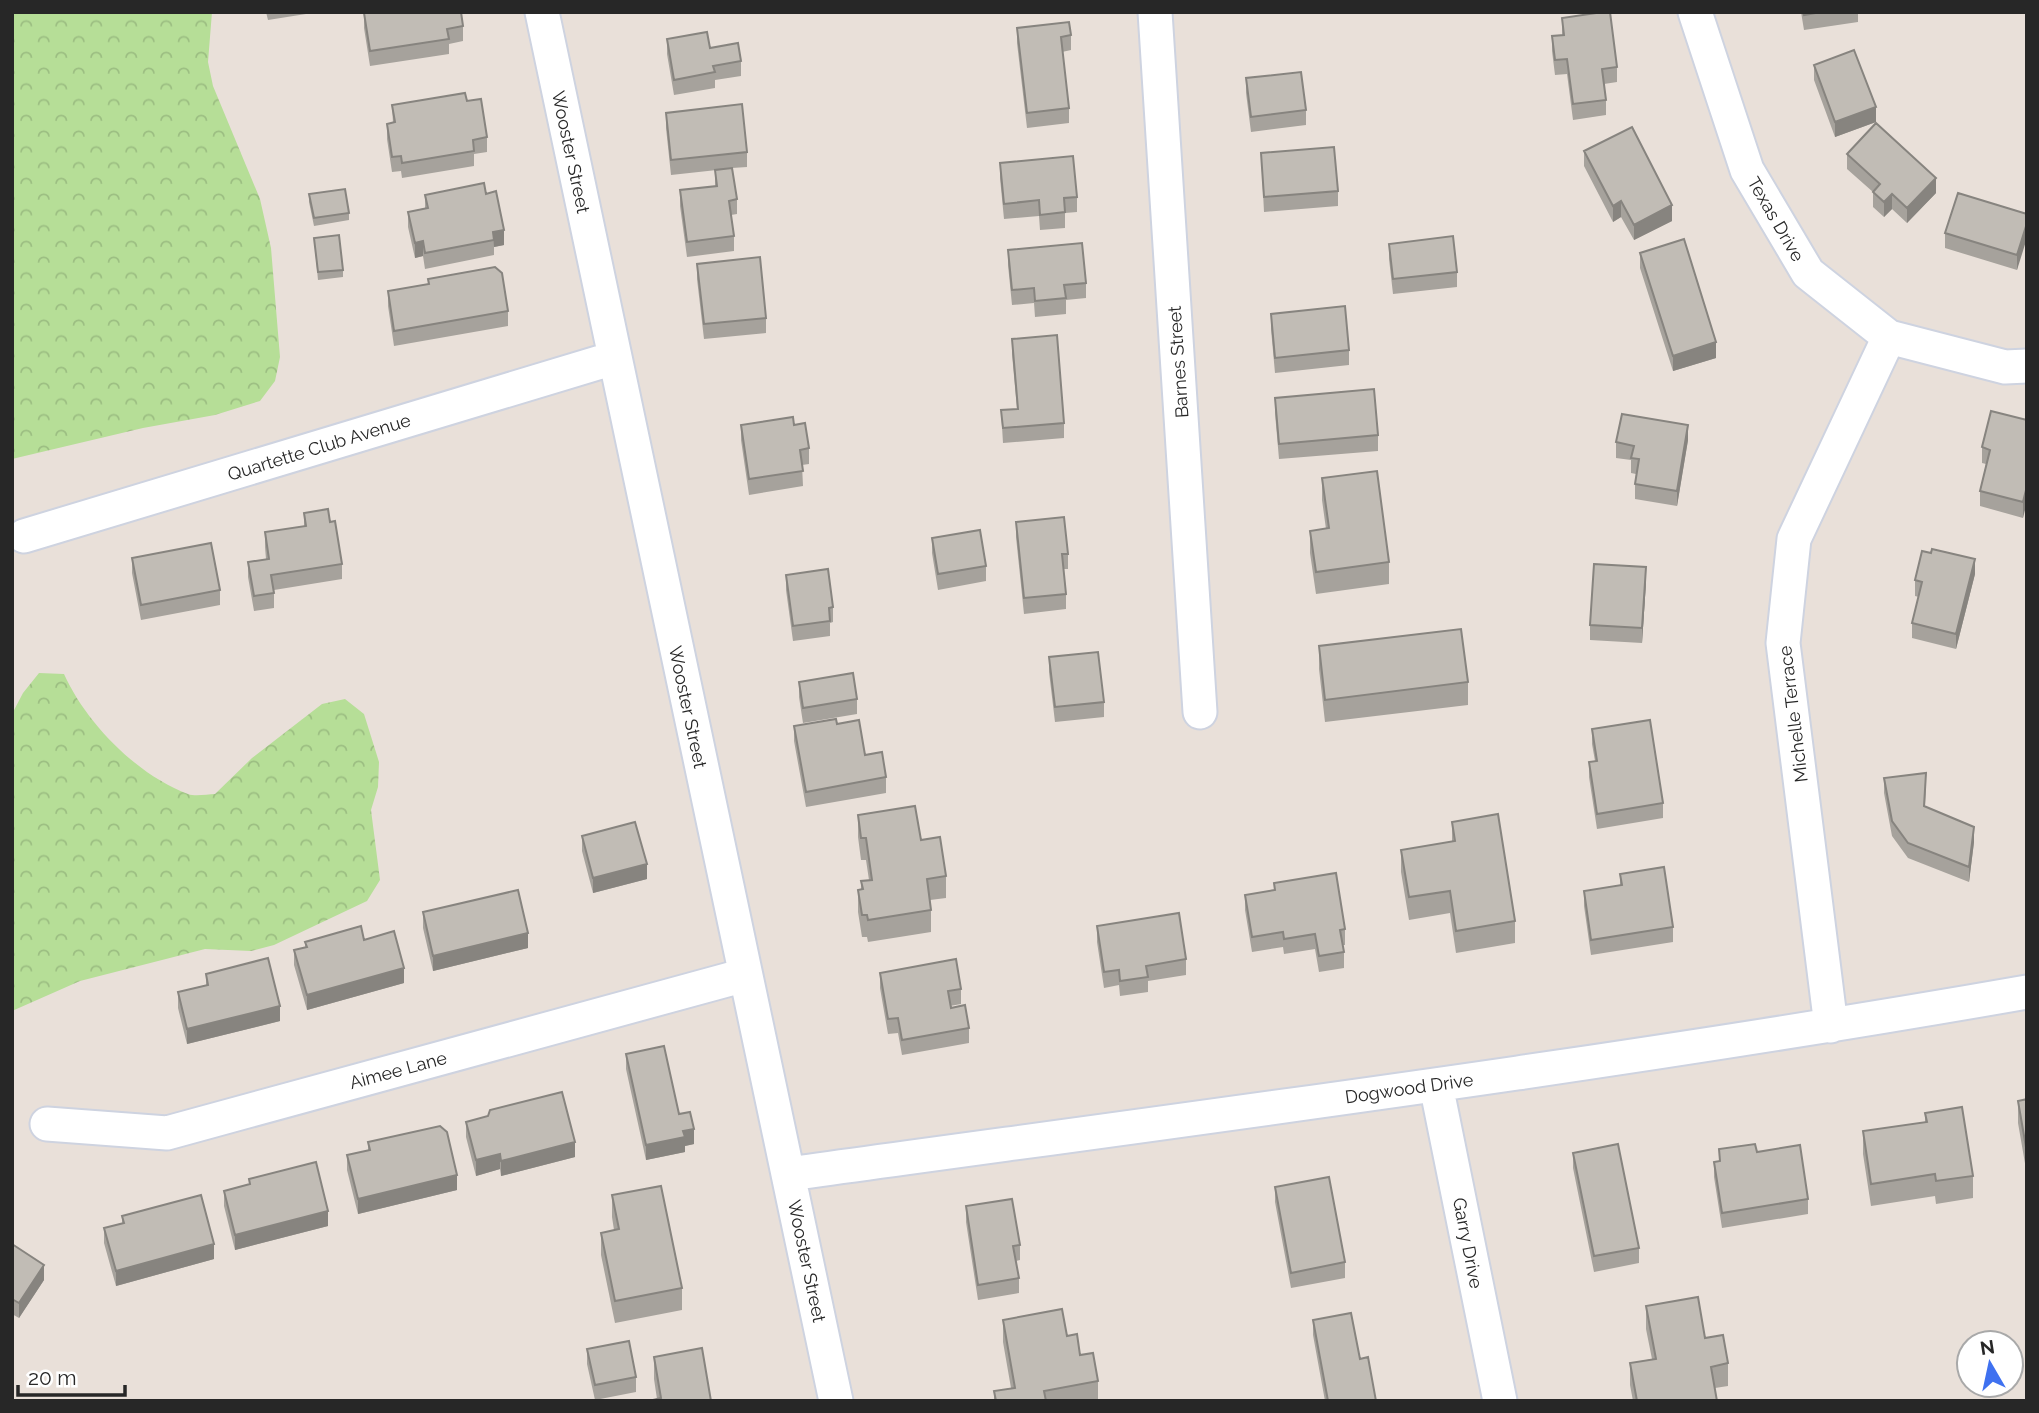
<svg xmlns="http://www.w3.org/2000/svg" width="2039" height="1413" font-family="Raleway,sans-serif">
<defs>
<pattern id="forest-crowns" width="20" height="18" patternUnits="userSpaceOnUse" patternTransform="scale(1.75)"><rect width="20" height="18" fill="#b6de97"/><path d="M2 6a3 3 0 1 1 6 0M12 15a3 3 0 1 1 6 0" fill="none" stroke="#9cbe82"/></pattern>
</defs>
<rect width="100%" height="100%" fill="#e9e0d9"/>
<!-- forest -->
<path fill="url(#forest-crowns)" d="M12,12h200l-4,50 5,24 47,113 11,49 9,109 -5,24 -15,20 -45,14 -72,13 -131,31z
M39,673l25,1c22,49 73,101 124,120 8,3 19,0 27,0l37,-36 70,-54 23,-5 19,15 15,48 -1,25 -7,23 9,70 -13,21 -93,44 -23,6 -46,-2 -125,32 -68,30v-297l11,-21z"/>
<g fill="none" stroke-linecap="round" stroke-linejoin="round">
<!-- minor casing -->
<g stroke="#ced3e0" stroke-width="37">
<path id="minor" d="M542,12l294,1389
M1155,12l45,700
M1695,12l52,158 61,103 81,64 116,30 22,-1
M24,536l590,-178
M1831,1026l-48,-383 11,-104 95,-202
M1436,1085l64,316
M47,1124l120,9 578,-158
M789,1174c413,-57 827,-110 1238,-182"/>
</g>
<!-- minor -->
<use href="#minor" stroke="#fff" stroke-width="33"/>
</g>
<!-- wall -->
<path fill="#a6a29c" d="M266,12h40v2l-38,6z
M1801,12h57v10l-54,8z
M364,13l99,13v15l-14,3v10l-79,12 -6,-38z
M1562,18l55,49v15l-13,2 2,16v15l-33,5 -6,-46 -12,1 -3,-24v-15l10,-1z
M1017,28l54,7v15l-9,2 7,56v15l-42,5 -10,-85z
M667,39l43,9 31,13v15l-26,4v8l-41,7 -7,-41z
M1814,65l62,57 -41,15 -21,-57z
M1246,78l60,32v15l-55,7 -5,-39z
M467,101l20,36v15l-13,2v12l-72,12 -1,-7 -9,1 -5,-33v-15l6,-1 -1,-18z
M666,113l81,39v15l-15,1 5,31v15l-6,1 3,21v15l-47,6 -7,-51v-16l35,-4v-16l11,-1 -55,6 -5,-47z
M1584,151l88,70 -38,19 -13,-23 -8,5 -29,-56z
M1261,153l77,38v15l-74,6z
M1847,154l89,39 -29,30 -15,-14 -8,8 -11,-10v-15l-26,-23z
M1000,163l77,34v15l-12,1v15l-25,2 -1,-14 -35,3 -4,-41z
M309,194l40,19v7l-35,6 -5,-24z
M486,194l18,51 -10,2v8l-69,14 -2,-13 -8,2 -7,-31v-15l17,-4v-13z
M2027,214l-10,56 -72,-22v-15z
M314,238l29,32v7l-25,3z
M1389,244l68,28v15l-64,7 -4,-35z
M1008,250l78,33v15l-20,2v14l-31,3 -1,-14 -22,2 -4,-40z
M1640,253l76,105 -43,13 -33,-103z
M697,264l69,54v15l-62,6 -7,-60z
M428,279l80,32v15l-114,20 -6,-40v-15l40,-7z
M1271,314l78,36v15l-74,8 -4,-44z
M1012,339l52,84v15l-61,5 -2,-33 16,-1 -5,-55z
M1275,398l103,37v16l-99,8 -4,-46z
M2027,420l-4,98 -43,-12v-15l6,-27 -4,-1v-16z
M741,425h53l15,23v16l-7,1 1,21 -54,9 -8,-55z
M1688,440l-11,66 -42,-7v-15l1,-10 -5,-1v-13l-15,-2v-16z
M1322,478l67,84v22l-73,10 -6,-41v-22l16,-2 -4,-29z
M304,513l26,9 12,42v15l-68,11v18l-20,3 -6,-34v-15l18,-3 -1,-12v-15l39,-6z
M1016,522l52,32v15h-5l3,25v15l-42,5 -8,-77z
M932,538l54,28v15l-48,9 -6,-37z
M132,558l88,32v15l-79,15 -9,-47z
M1975,574l-19,75 -44,-11v-15l7,-26 -4,-1v-16z
M786,575l47,32v15l-3,1v13l-37,5 -7,-51z
M1646,582l-4,61 -52,-3v-15z
M1319,646l149,36v23l-143,17 -6,-53z
M1049,657l55,45v15l-49,5 -6,-50z
M799,682l58,17v15l-54,9 -4,-26z
M837,724l49,53v16l-80,14 -12,-66v-15z
M1592,729l71,74v15l-66,11 -8,-52v-15l6,-1 -3,-17z
M1884,778l42,10 -1,18 49,36 -5,40 -61,-24 -16,-22 -8,-43z
M858,815l63,25 25,36v22l-16,2 1,10v22l-63,10 -1,-5h-5l-4,-25v-22l3,-1v-8l8,-1 -3,-20h-5l-3,-23z
M1452,822l63,99v22l-59,10 -6,-40 -41,7 -8,-48v-22l51,-8z
M582,836l65,43 -54,14 -11,-42z
M1620,874l53,53v15l-82,13 -7,-49v-15l36,-6z
M1274,883l71,46v16h-2l1,7v16l-25,4 -4,-23 -31,5 -1,-7 -31,5 -7,-42v-15l29,-5z
M423,912l105,36 -95,23 -10,-43z
M1097,926l89,33v16l-38,6v11l-28,4 -1,-11 -15,3 -7,-46z
M364,940l40,43 -97,27 -13,-45v-15l11,-3v-5z
M880,973l81,16v15l-11,2 1,2 18,20v15l-67,12 -4,-22 -10,1 -8,-46z
M206,974l74,47 -93,23 -9,-36v-16l28,-7z
M626,1054l53,60 15,30 -9,2v6l-39,8 -20,-91z
M2027,1099v76l-9,-52v-22z
M1925,1113l48,63v22l-37,6 -1,-8 -64,10 -8,-52v-23l62,-9z
M466,1122l109,35 -74,19 -1,-7 -24,7 -10,-39z
M368,1142l89,48 -99,24 -11,-44v-15l21,-5z
M1719,1149l38,3 51,47v15l-86,14 -8,-51v-15l5,-1z
M1573,1153l66,95v15l-45,9 -21,-104z
M249,1179l79,47 -93,24 -11,-44v-15l25,-7z
M1275,1187l70,75v16l-54,10 -16,-86z
M612,1195l70,93v22l-67,13 -14,-68v-22l13,-3 -2,-13z
M966,1206l54,39v15l-4,1 3,17v15l-41,7 -12,-78z
M122,1216l92,43 -98,27 -12,-43v-15l18,-5z
M12,1244l32,36 -25,38 -7,-4z
M1646,1306l59,32 23,25v23l-13,2 2,13h-84l-3,-16v-22l22,-4 -6,-30z
M1003,1320l64,16 31,45v20h-104v-10l17,-3 -8,-46z
M1313,1320l47,39 16,42h-51l-12,-66z
M587,1349l49,28v15l-41,8 -8,-36z
M654,1357l57,44 -54,-2 -3,-20z"/>
<!-- shaded-wall -->
<path fill="#87847f" d="M1876,107v15l-41,15v-15z
M1936,178v15l-29,30v-15z
M1892,194v15l-8,8v-15z
M1621,201v16l-8,5v-16z
M1672,205v16l-38,19v-15z
M2027,223v15l-10,32v-15z
M504,230v15l-10,2 -1,-15z
M423,241v15l-8,2v-15z
M1716,342v16l-43,13v-15z
M1688,425v15l-11,66v-15z
M2027,486v16l-4,16v-16z
M1975,559v15l-19,75v-15z
M1646,567v15l-4,61v-15z
M1974,827v15l-5,40v-15z
M647,864v15l-54,14v-15z
M528,933v15l-95,23v-15z
M404,968v15l-97,27v-15z
M280,1006v15l-93,23v-15z
M694,1129v15l-9,2v6l-39,8v-15l37,-14z
M575,1142v15l-74,19v-15z
M500,1154v15l-24,7v-16z
M457,1175v15l-99,24v-15z
M328,1211v15l-93,24v-15z
M214,1244v15l-98,27v-15z
M44,1265v15l-25,38v-15z"/>
<!-- building -->
<path fill="#c1bcb5" stroke="#87847f" stroke-width="2" d="M367,12h94l2,14 -16,3 2,10 -79,12 -6,-38z
M1603,12h7l7,55 -15,2 4,31 -33,4 -6,-45 -12,1 -3,-24 12,-1 -2,-17z
M1803,12h18l-17,3z
M1069,22l2,13 -10,2 8,71 -42,5 -10,-85z
M707,32l3,16 28,-5 3,18 -28,5 2,6 -41,8 -7,-41z
M1854,50l22,57 -41,15 -21,-57z
M1301,72l5,38 -55,7 -5,-39z
M465,93l2,8 14,-2 6,38 -14,3 1,11 -72,12 -1,-7 -9,1 -5,-33 8,-2 -3,-17z
M742,104l5,48 -76,8 -5,-47z
M1876,123l60,55 -29,30 -15,-14 -8,8 -11,-10 7,-8 -33,-30z
M1632,127l40,78 -38,20 -13,-24 -8,5 -29,-55z
M1334,147l4,44 -74,6 -3,-44z
M1073,156l4,41 -13,1 1,14 -25,3 -1,-15 -35,4 -4,-41z
M732,168l5,31 -8,2 5,35 -47,6 -7,-52 37,-4 -2,-16z
M484,183l2,11 10,-3 8,39 -11,2 1,8 -69,13 -2,-12 -8,2 -7,-31 20,-4 -3,-13z
M345,189l4,24 -35,5 -5,-24z
M1958,193l69,21v9l-10,32 -72,-22z
M339,235l4,35 -25,2 -4,-34z
M1453,236l4,36 -64,7 -4,-35z
M1684,239l32,103 -43,14 -33,-103z
M1082,243l4,40 -22,2 2,13 -31,3 -1,-13 -22,2 -4,-40z
M760,257l6,61 -62,6 -7,-60z
M495,267l7,6 6,38 -114,20 -6,-40 41,-7 -1,-5z
M1345,306l4,44 -74,8 -4,-44z
M1057,335l7,88 -61,5 -2,-18 17,-1 -6,-70z
M1374,389l4,46 -99,9 -4,-46z
M1991,411l36,9v66l-4,16 -43,-11 10,-41 -8,-3z
M1622,414l66,11 -11,66 -42,-7 4,-25 -8,-1 3,-12 -18,-4z
M793,417l1,8 11,-2 4,25 -9,2 3,21 -54,8 -8,-54z
M1377,471l12,91 -73,10 -6,-41 19,-3 -7,-50z
M328,509l2,13 5,-1 7,43 -71,11 3,18 -20,3 -6,-34 21,-3 -4,-27 41,-6 -2,-13z
M1064,517l4,37h-6l4,40 -42,4 -8,-76z
M980,530l6,36 -48,8 -6,-36z
M211,543l9,47 -79,15 -9,-47z
M1932,549l43,10 -19,75 -44,-11 10,-41 -7,-2 7,-29 9,2z
M1594,564l52,3 -4,61 -52,-3z
M828,569l5,38 -4,1 1,13 -37,5 -7,-51z
M1461,629l7,53 -143,18 -6,-54z
M1098,652l6,50 -49,5 -6,-50z
M853,673l4,26 -54,9 -4,-26z
M836,719l1,5 22,-4 6,35 17,-3 4,25 -80,15 -12,-66z
M1650,720l13,83 -66,11 -8,-52 8,-1 -5,-32z
M1926,773l-2,33 50,21 -5,40 -61,-24 -16,-22 -8,-43z
M915,806l6,34 19,-3 6,39 -19,3 4,31 -63,10 -1,-5h-5l-4,-25 5,-1 -2,-8 11,-1 -6,-42h-5l-3,-23z
M1498,814l17,107 -59,10 -6,-40 -41,6 -8,-47 54,-9 -3,-19z
M635,822l12,42 -54,14 -11,-42z
M1664,867l9,60 -82,13 -7,-49 38,-6 -2,-11z
M1336,873l9,56 -5,1 4,22 -25,4 -4,-22 -31,5 -1,-7 -31,5 -7,-42 30,-5 -1,-7z
M518,890l10,43 -95,23 -10,-44z
M1179,913l7,46 -40,7 2,11 -28,4 -1,-11 -15,2 -7,-46z
M361,926l3,14 30,-9 10,37 -97,27 -13,-45 13,-3 -2,-5z
M268,958l12,48 -93,23 -9,-37 30,-7 -2,-11z
M956,959l5,30 -13,2 3,17 14,-3 4,23 -67,12 -4,-22 -10,1 -8,-46z
M664,1046l15,68 11,-2 4,17 -11,2 2,6 -39,8 -20,-91z
M562,1092l13,50 -74,19 -1,-7 -24,6 -10,-38 22,-6 2,-6z
M2027,1099v54l-9,-52z
M1962,1107l11,69 -37,5 -1,-7 -64,10 -8,-53 64,-9 -2,-9z
M440,1126l7,6 10,43 -99,24 -11,-44 23,-5 -2,-8z
M1618,1144l21,104 -45,8 -21,-103z
M1755,1144l2,8 43,-7 8,54 -86,14 -8,-51 6,-1 -1,-12z
M316,1162l12,49 -93,24 -11,-44 26,-7 -1,-5z
M1329,1177l16,85 -54,11 -16,-86z
M661,1186l21,102 -67,13 -14,-68 18,-4 -7,-34z
M201,1195l13,49 -98,27 -12,-43 20,-5 -2,-7z
M1012,1199l8,46 -7,1 6,32 -41,7 -12,-79z
M12,1244l32,21 -25,38 -7,-4z
M1698,1297l7,41 18,-3 5,28 -17,4 6,34h-80l-7,-38 26,-4 -10,-53z
M1062,1309l5,27 10,-2 3,21 13,-2 5,28 -54,10 2,10h-50l-2,-10 21,-3 -12,-68z
M1351,1313l9,46 8,-2 8,44h-48l-15,-81z
M629,1341l7,36 -41,8 -8,-36z
M702,1348l9,53h-62l12,-3 -7,-41z"/>
<g text-anchor="middle" dominant-baseline="central" stroke-width="6" stroke-linejoin="round" paint-order="stroke">
<!-- street labels -->
<g font-size="18" fill="#272727" stroke="#fff">
<text transform="translate(571 152) rotate(78)">Wooster Street</text>
<text transform="translate(1776 219) rotate(60)">Texas Drive</text>
<text transform="translate(1178 362) rotate(-94)">Barnes Street</text>
<text transform="translate(319 447) rotate(-17)">Quartette Club Avenue</text>
<text transform="translate(688 707) rotate(78)">Wooster Street</text>
<text transform="translate(1793 714) rotate(-97)">Michelle Terrace</text>
<text transform="translate(398 1070) rotate(-15)">Aimee Lane</text>
<text transform="translate(1409 1088) rotate(-8)">Dogwood Drive</text>
<text transform="translate(1468 1243) rotate(79)">Garry Drive</text>
<text transform="translate(807 1261) rotate(78)">Wooster Street</text>
</g>
</g>
<!-- border -->
<rect width="2039" height="1413" fill="none" stroke="#272727" stroke-width="28"/>
<!-- north arrow -->
<g transform="translate(1990 1364) rotate(351)"><circle r="33" fill="#ffffff" stroke="#a9a9a9" stroke-width="2"/>
<path d="M0-5L12 26L0 18L-12 26Z" fill="#3f71f0"/>
<text y="-10" font-size="19" font-weight="bold" text-anchor="middle" fill="#272727">N</text>
</g>
<!-- scale -->
<path d="M18 1385v10h107v-10" fill="none" stroke="#272727" stroke-width="3.5"/>
<text x="28" y="1385" font-size="21" fill="#272727" stroke="#ffffff" stroke-width="5" paint-order="stroke">20 m</text>
</svg>
